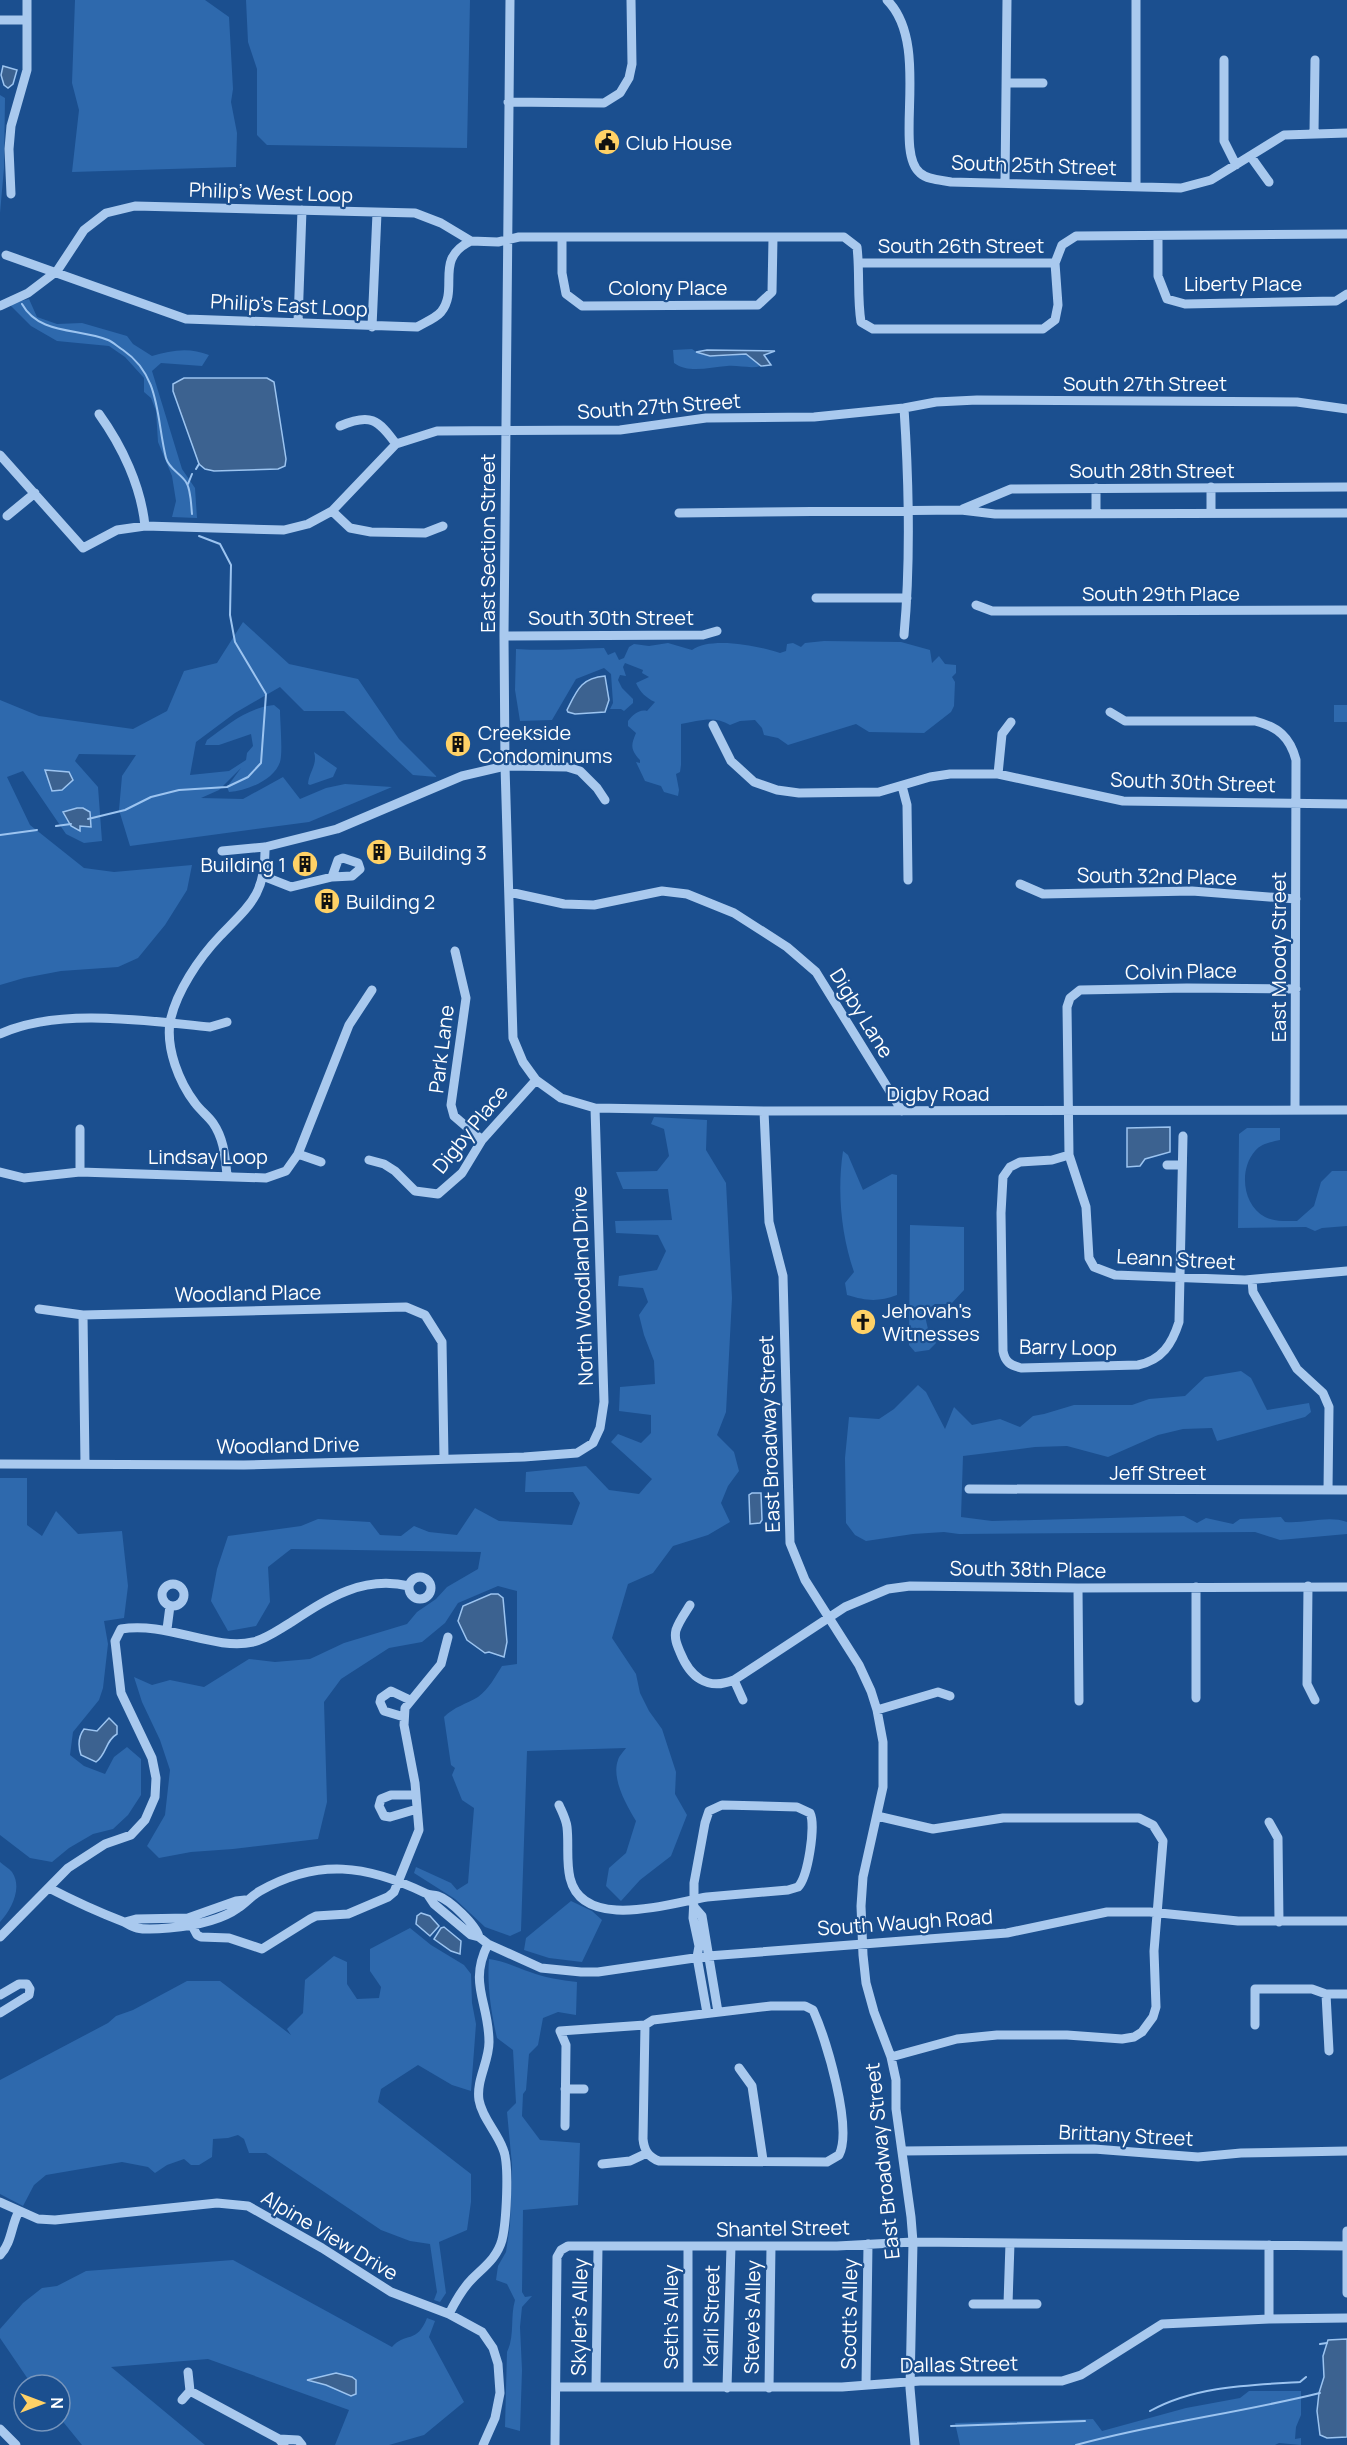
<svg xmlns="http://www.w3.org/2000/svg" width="1347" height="2445" font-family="Manrope,sans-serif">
<rect width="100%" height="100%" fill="#1b4f8f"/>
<!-- green -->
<path fill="#2e69ad" d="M75,0h130l24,17 4,72 -2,13 6,31 -1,34 -164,5 7,-62 -7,-27z
M246,0h224l-3,148 -200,-3 -10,-10v-66l-9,-27z
M0,95l5,3 -1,70 -4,45z
M29,299l8,18 20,7 25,-1 45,13 6,8 19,12c19,-6 38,-9 57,-1l-7,11 -41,-3 -9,8 30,98 13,19 2,30 -25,-1 4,-16 -4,-25 -14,-34 -2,-31 -5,-13 -7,-6v-14l-19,-21 -16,-11 -52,-5 -26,-15 -22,-22z
M692,349c16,12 36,6 54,5l15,12c-11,3 -22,-1 -34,0 -17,1 -38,8 -53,-3l-1,-13z
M243,622l46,42 69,15 41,60 38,38 -24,-2 -69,-64h-40l-24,-24 -45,26 -39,29 -6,33 39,-4 17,-11 1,-7 6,-7 -2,-12 -32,11h-14l2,-5c22,-16 40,-32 67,-35l6,5c0,11 3,43 0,52 -6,18 -33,29 -51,30l-2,-5 14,-19 -22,22 -18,8 42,1 40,-22 17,22 26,-11 19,-4 47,3 -83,35 -179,24 -11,-36 3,-34 14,-21 -57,-1 -4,7 23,26 4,54 -18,2 -18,-9 -43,-63 -16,6 23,48 54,43 30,4 78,-7 -5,25 -22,35 -27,33 -20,9 -57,4 -37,7 -24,7v-285l39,16 94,13 34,-18 17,-40 33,-8z
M824,641l77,1 29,8 2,13 7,-7 6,8 11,1v8l-4,4 3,5 -1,24 -3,6 -27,21 -55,-1 -13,-8 -68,21 -10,-7 -14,-3 -2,-7 -7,-8 -15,1 -10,4c-16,-10 -31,-4 -49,-1v41l-1,7 -4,2 3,16 -1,6 -14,-4 -3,-6 -16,-5 -9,-19 4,1v-3c-10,-11 -9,-15 -4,-27l-8,-7v-5c5,-6 11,-12 19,-10l8,-9c-9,-4 -15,-10 -19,-19l13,-6 -7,-4 1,-3 -18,-7 -2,4 3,9 -6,-1 -2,5 4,8 11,11v4l-9,8 -3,-2h-11l3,-6 -2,-29 -7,-6 -28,11 -24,41 -32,1 -5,-31 1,-41c30,2 58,0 88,-1l4,7 7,-3 4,8 5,-2 5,-11 5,-3 15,2 19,-3 24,7c19,-14 67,-4 88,3l6,-2 1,-7 6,-1 8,4 4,-4z
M1334,705h13v17h-13z
M314,752l23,16 -4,9 -23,8 -2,-1c1,-12 10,-20 6,-32z
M654,1117l53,3 -1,30 20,33 6,115 -6,114 -9,23 17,17 5,19 -11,15 -7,17 9,19 -22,13 -35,11 -20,27 -25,11 -16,54 24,36 4,19 9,18 13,18 14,43 -1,22 12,21 -16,41 -31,24 -19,21 -15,-15 3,-18 17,-15 10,-32c-9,-15 -25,-42 -18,-61 1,-4 6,-9 8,-12l-99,3 -6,180 -11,5 -25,-9 -30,-28 -41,-26 2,-6 35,16 6,7 11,-7 6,-75 -12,-8 -10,-25 3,-7 -4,-3 -7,-48c10,-10 22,-13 34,-20 11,-8 17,-20 24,-31l15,-2v-73l-19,-5 -40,17 -13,20 -23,19 -33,6 -48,31 -17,23 3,100 -9,37 -85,10 -42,3 -32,6 -12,-12 18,-31 5,-45 -10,-30 -18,-38 -8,-25 18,8 18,-5 34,7 45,-28 26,3 35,-3 34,-16 63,-19 10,-12 19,-13 11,-12 31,-18 3,-17 -190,-3 -23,18 2,35 -14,24 -28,5 -17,-30 6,-32 11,-33 73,-10 17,-7 52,3 10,13 21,1 13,-10 15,6 28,3 18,-27 24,13 73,4 8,-22 -7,-11h-48l1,-20 60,-6 23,24 30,4 13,-15 -41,-37 7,-8 23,9 10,-10v-18l-32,-4 1,-24 35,-3 -1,-23 -10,-26 -5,-20 9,-13 -5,-14 -25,-2 1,-10 38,-6 9,-19 -8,-16 -42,-2 -1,-12 57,-1 -4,-31h-45l-7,-17 41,-1 12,-15 -5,-27 -13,-5z
M1247,1128h33v12c-9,2 -19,4 -25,11 -16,18 -13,54 10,66 10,5 21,4 32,4l17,-15 7,-24 11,-11h15v55l-25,2 -7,3 -9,-4 -68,1 1,-94z
M843,1151l5,4 15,35 29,-16 5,1v120c-19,7 -30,6 -50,0l-2,-12 9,-11c-13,-38 -17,-81 -11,-121z
M910,1225l54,2v63l-13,14h-16l-11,8 4,17 8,14 -7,7 -14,2 -6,-7z
M1241,1371l10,7 16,32 42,-7 2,9 -6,5 -88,24 -5,-13 -29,1 -25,6 -50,22 -41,-11 -32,1 -72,9 -2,61 31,4 192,-5 13,7 9,-5 27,6 7,-5 41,-2 4,5c20,2 43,-7 62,0v12l-67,6 -25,-8 -296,2 -15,-2 -31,2 -47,7 -11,-6 -9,-12 -1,-65 4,-41 30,2 15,-10 24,-24 8,7 19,37 9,-22 18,18 28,-6 20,8 13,-11 11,-2 30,-9h58l17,-6 36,-3 20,-19z
M0,1478h27v47l15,11 14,-25 22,23 44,-3 6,55 -4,32 -20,3 4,23 -5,44 -4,12 -26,32 -3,23 14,11 21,8 9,-17 13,-10 14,12v36l-13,20 -15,14 -20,5 -24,14 -17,14 -22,-4 -30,-23z
M0,1862c3,3 9,6 12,10 11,16 -1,38 -12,50z
M571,1901l21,10 10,9 -20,42 -33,-4 -25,-8 2,-12z
M410,1928l21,17 33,20 7,9 1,29 4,21 -5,67 -19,-6 -34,-20 -37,24 -3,13 93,72v28l-4,28 -28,12 7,51 -6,9 -6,-2 3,-8 -7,-48 -20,-3 -29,-11 -115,-77h-17l-5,-14 -6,-4 -10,3 -15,1 -1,18 -13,8h-8l-7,-6 -17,6 -12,8 -7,-6 -26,-5 -76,13 -12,10 -11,21 -23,-12v-114l108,-57 8,-7 17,-6 54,-29h33l71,54 -4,-6 16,-16 2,-33 29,-24 13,6v22l10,15 22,-1 2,-11 -11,-16v-22z
M489,1959c16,2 26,8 41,13 15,6 31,8 47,10l-1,33 -18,-3 -15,6 -5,27 -9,9 -3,36 -3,4 -1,22 18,24 40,3 -2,62 -55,5 -1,82 3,5 7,-1 -10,11 -2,20 2,43 -2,61 -15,-4 2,-75c8,-16 3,-35 8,-52l-8,-16 -11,-4 2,-14 8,-14 4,-27 2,-60 -5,-53 9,-9 -3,-53 -16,-12c-6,-26 -10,-52 -8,-79z
M233,2260l159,87c13,-15 25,-3 35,-29l8,3 -6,16 35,65 -40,33 -35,10h-54l14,-35 -141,-51 -97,8 94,78h-123l-22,-27v-33h-28l-32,-47v-9l23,-26 19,-15 15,-2 29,-15z
M1249,2391h52v24l-5,12 -1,12 6,-1v7l-22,-2 -4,2h-315l-5,-22 138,-4 9,12 84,-23 54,-10z"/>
<!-- water -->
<path fill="#3c6290" stroke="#9cc4f0" stroke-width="1.5" d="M3,66l14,4 -4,14 -5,4 -4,-3 -3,-10z
M707,350l68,1 -11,4 7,10 -10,1 -15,-12 -36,2 -14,-4z
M184,378h83l7,4 12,77 -1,7 -7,3 -64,2 -9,-2 -6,-5 -26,-73v-7z
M605,676l4,24 -4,12 -30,2 -7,-2 -1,-2c10,-20 14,-32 38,-34z
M45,770l24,2 4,8 -11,10 -10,1z
M77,808h6l7,4 1,15 -11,-1v5l-9,-5 -8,-14z
M1170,1127v25l-25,7 -5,7 -13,1v-39z
M752,1493h9l1,27 -2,3 -10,1 -1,-29z
M491,1594h7l5,4 4,44 -3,15 -15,-5 -4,1 -18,-13 -9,-19 5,-15z
M109,1718l8,8v8c-12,7 -10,20 -21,28l-15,-7c-3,-9 -3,-18 3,-26l13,2z
M421,1913l9,3 9,10 -9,10 -14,-12 1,-8z
M444,1927l17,14 -1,13 -9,-3 -17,-12 7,-11z
M1347,2339v98l-20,1 -7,-3 -3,-24 2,-18 5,-16 -1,-21 5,-16z
M336,2373l16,4 4,3v14l-5,2 -25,-11 -19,-5z"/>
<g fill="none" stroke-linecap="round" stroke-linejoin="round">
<!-- stream -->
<path stroke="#9cc4f0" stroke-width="2" d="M22,304c17,31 57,24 86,36 5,2 10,7 15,10 38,26 33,68 43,108 3,11 14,15 20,24 5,7 5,23 6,32
M196,469l3,-5
M188,484l4,-10
M88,819l37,-9 26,-13 28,-7 48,-3 21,-10 13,-14 5,-69 -31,-52 -5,-27 1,-50 -11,-21 -21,-8
M56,826l15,-2
M0,835l37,-5
M1320,2344l7,-1
M1150,2411c45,-25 99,-26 150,-29l6,-5
M951,2426l134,-5
M1076,2445c80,-22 163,-32 244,-52"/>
<!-- minor -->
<path stroke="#a9c9ee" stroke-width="9" d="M510,0l-6,636 1,130 8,272 10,24 13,18 25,18 34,10 169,3 583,-1
M887,0c45,45 5,150 33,173 8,7 21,7 31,9l230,6 30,-8 73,-45 63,-2
M0,20h27
M1224,60v81l12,24
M1007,83h36
M508,102l96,1 16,-10 9,-15 3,-14 -1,-64
M1314,133l1,-73
M1251,157l18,25
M1005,182l2,-182
M1136,186v-186
M11,194l-2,-45 2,-23 16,-56v-70
M1158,236v40l9,23 18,5 151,-3 11,-7
M562,237v36l4,21 16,12 176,-1 14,-13 1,-54
M6,255l180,64 231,8c7,-4 19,-9 24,-15 19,-24 -8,-53 30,-71
M859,263h196
M0,306l28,-13 29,-22 27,-41 22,-17 29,-7 280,7 26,10 30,18 27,1 21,-5h325l13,10c3,25 0,50 4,75l12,7h170l12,-9 3,-15 -3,-42 7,-18 14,-9 271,-2
M298,322l4,-112
M372,327l5,-114
M904,408c5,76 7,151 0,227
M99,414c23,32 42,72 46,112
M340,426c30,-13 38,-7 56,18
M0,455l83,93 34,-18 28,-4 139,4 24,-6 24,-13 64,-67 41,-13 183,-1 86,-12 108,-1 90,-9 32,-6 41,-2 320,2 50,7
M1211,487v26
M963,509l48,-20 336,-2
M332,511l18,17 21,4 54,1 18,-7
M679,513l282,-3 34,4 352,-1
M1096,514v-26
M7,516l28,-23
M816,598h91
M976,605l16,6 355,-1
M504,636l199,-1 14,-4
M1110,712l15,9h130c23,6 35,16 41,39l-1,350
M713,725l18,36 23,21 23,8 22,3 80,-1 51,-15 20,-3h48l125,27 224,3
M998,774l4,-40 9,-12
M902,786l5,19 1,75
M222,851l43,-4 72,-18 125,-53 43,-10 62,1 13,4 17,17 8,12
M263,876l28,11 41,-10 20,-1 8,-7 -2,-6 -15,-5 -5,2 -6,17
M1020,884l23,10 149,-3 104,8
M509,892l55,12 30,1 68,-14 25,3 47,19 53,34 29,25 86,139
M455,951l11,47 -15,107 3,11 28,24
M1296,989l-109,-1 -107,2 -10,8 -3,9 2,148 17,52 3,51 5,9 21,8 130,5 102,-9
M0,1034c58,-27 148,-13 210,-7l17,-5
M764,1111l5,111 14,54 7,267 15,37 54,85 12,26 6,19 6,32v45l-20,90 -2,29 2,49 3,28 8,29 17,45 5,23v29l15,108 2,25 -3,146 5,57
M80,1129v43
M298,1154l23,8
M1069,1155l-17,5 -32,2 -10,5 -7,10 -2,36 2,138c2,11 7,14 18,17l117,-3c24,-5 34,-21 41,-43l4,-186
M369,1160l15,4 11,7 20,20 23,3 24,-21 20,-33 54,-60
M1167,1165h15
M0,1172l24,6 56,-6 186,6 20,-7 12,-17 51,-129 23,-35
M227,1175c-2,-19 -3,-36 -14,-52 -5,-7 -13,-13 -18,-20 -16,-21 -29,-54 -25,-81 6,-30 29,-64 50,-86 30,-31 46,-42 45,-89
M1252,1280l1,12 44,77 26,24 6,14 -1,83
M39,1309l44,6 323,-8 19,8 17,27 2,116
M83,1315l2,149
M0,1464l244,1 280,-8 53,-4 16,-10 7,-15 4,-26 -9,-294
M969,1489l378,1
M409 1588a11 11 0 1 1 22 0a11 11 0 1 1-22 0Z
M162 1595a11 11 0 1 1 22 0a11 11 0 1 1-22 0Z
M1308,1586l-1,98 8,16
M1196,1587v111
M1078,1588l1,113
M690,1605c-5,8 -11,16 -14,25 -2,8 1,15 4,22 10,25 27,39 54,28l111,-73 43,-18 22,-3 168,2 269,-1
M167,1629l3,-23
M734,1680l9,20
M877,1710l61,-18 12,4
M404,1717l-20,-6 -4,-9 1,-4 10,-7 19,9
M416,1795h-25l-10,4 -2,7 5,10 6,1 27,-8
M559,1805c3,7 7,14 8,22 2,17 -1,34 3,51 13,54 100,25 137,19l81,-7 10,-3c10,-10 18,-62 12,-74l-13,-6 -75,-2 -13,6 -4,12 -11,60v16l-1,19 6,28 -2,11 10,56
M877,1816l56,13 70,-11h136l14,7 10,16 -9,110 2,56 -3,10 -11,15 -8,5 -12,2 -55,-4h-70l-40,4 -66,18
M1269,1822l9,16 1,84
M49,1888c25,13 49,24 75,34 4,2 8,5 13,6 9,2 22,1 32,0 22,-2 51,-7 69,-20 8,-5 13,-12 22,-17 58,-33 107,-26 165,2 5,3 8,1 13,3 12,4 38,29 41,41
M428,1895l6,9 37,31 8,2 9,7 53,24 40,4h17l110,-16 299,-23 100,-21h43l88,9h109
M695,1908l7,8 16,96
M188,1918l9,17 4,2 28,1 33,11 48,-30 6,-3 32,-2 40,-17 6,-5 25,-62 -4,-47 -11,-58 1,-17 36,-44 7,-27
M125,1922l11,-3 52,-1 48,-17 9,-1
M0,1937l68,-69 37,-24 26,-9 14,-15 10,-23 1,-19 -4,-20 -31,-65 -6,-52 6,-12c45,-8 93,22 132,13 13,-3 25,-12 37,-19 37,-24 72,-48 119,-37
M1326,1994l3,57
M0,1995l19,-11h8l3,5 -1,6 -29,18
M771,2006h34l8,4c13,29 40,118 26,145l-12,7 -168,-1c-11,-4 -15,-11 -16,-22l2,-114 8,-5z
M1255,2025v-36h57l14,5h21
M739,2068l13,18 11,74
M565,2089h19
M565,2126l1,-81 -6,-14 85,-6
M903,2151l191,-2 104,8 43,-4 106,-2
M602,2164l28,-3 17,-8
M0,2202l38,17 17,1 162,-17 31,3 74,42 69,44 58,22 33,18 11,16 5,16 2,29 -5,25 -12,27
M1269,2245v74
M0,2255c12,-12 11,-30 19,-44
M1347,2293v-62
M973,2304h64
M1008,2304l2,-61
M449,2314c6,-12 13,-25 23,-35 12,-12 25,-21 30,-39 4,-16 8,-76 1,-91 -6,-17 -21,-31 -24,-49 -3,-20 10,-38 10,-58 0,-40 -21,-58 -1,-98
M188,2372l2,19 89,48 5,6
M866,2385l2,-141
M556,2387h286l78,-6h142l19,-6 81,-51 107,-5 78,-1
M596,2387l2,-140
M688,2387v-141
M727,2388l4,-142
M769,2388l2,-142
M182,2400l8,-9
M0,2429l16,16
M279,2439l19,1 4,5
M555,2445l2,-188 4,-7 7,-4h269l76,-4 434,4"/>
</g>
<!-- icons -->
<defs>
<g id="civic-disc" transform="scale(1.35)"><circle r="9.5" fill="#ffd166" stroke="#1b4f8f"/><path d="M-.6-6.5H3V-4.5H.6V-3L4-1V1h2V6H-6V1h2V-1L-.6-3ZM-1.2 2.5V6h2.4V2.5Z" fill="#111"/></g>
<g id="building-disc" transform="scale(1.35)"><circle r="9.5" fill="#ffd166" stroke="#1b4f8f"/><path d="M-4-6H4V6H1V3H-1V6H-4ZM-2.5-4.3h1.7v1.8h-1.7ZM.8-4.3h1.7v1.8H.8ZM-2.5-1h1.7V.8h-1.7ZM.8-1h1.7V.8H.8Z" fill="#111"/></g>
<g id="church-disc" transform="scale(1.35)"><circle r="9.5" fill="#ffd166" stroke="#1b4f8f"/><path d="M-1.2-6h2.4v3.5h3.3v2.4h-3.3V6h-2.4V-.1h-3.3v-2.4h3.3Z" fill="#111"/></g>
</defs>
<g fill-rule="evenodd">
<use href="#civic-disc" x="607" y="142"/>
<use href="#building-disc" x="458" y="744"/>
<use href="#building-disc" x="379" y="852"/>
<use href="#building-disc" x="305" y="864"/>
<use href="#building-disc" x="327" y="901"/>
<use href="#church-disc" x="863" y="1322"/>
</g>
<g text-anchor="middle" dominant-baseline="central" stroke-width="4.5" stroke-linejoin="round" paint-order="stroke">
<!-- poi labels -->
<g font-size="20" fill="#fff" stroke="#1b4f8f" text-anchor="start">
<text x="626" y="142">Club House</text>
<text x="478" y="732">Creekside<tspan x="478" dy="23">Condominums</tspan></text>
<text x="398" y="852">Building 3</text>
<text x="286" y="864" text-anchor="end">Building 1</text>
<text x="346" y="901">Building 2</text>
<text x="882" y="1310">Jehovah's<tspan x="882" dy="23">Witnesses</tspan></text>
</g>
<!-- street labels -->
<g font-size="20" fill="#fff" stroke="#1b4f8f">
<text transform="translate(1034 165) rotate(2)">South 25th Street</text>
<text transform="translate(271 192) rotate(2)">Philip's West Loop</text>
<text x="961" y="245">South 26th Street</text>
<text x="1243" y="283">Liberty Place</text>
<text x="668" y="287">Colony Place</text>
<text transform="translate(289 305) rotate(3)">Philip's East Loop</text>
<text x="1145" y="383">South 27th Street</text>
<text transform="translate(659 406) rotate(-4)">South 27th Street</text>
<text x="1152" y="470">South 28th Street</text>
<text transform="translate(487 543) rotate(-90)">East Section Street</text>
<text x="1161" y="593">South 29th Place</text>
<text x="611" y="617">South 30th Street</text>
<text transform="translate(1193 782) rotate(2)">South 30th Street</text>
<text transform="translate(1157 876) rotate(1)">South 32nd Place</text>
<text transform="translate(1278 957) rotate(-90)">East Moody Street</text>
<text transform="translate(1181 971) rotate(-1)">Colvin Place</text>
<text transform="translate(862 1013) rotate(58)">Digby Lane</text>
<text transform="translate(441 1049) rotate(-83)">Park Lane</text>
<text x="938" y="1093">Digby Road</text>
<text transform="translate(470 1129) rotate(-51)">Digby Place</text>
<text x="208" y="1156">Lindsay Loop</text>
<text transform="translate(1176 1259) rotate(3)">Leann Street</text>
<text transform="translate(582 1286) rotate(-92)">North Woodland Drive</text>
<text transform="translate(248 1293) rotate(-1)">Woodland Place</text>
<text transform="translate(1068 1347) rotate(1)">Barry Loop</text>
<text transform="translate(769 1434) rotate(-92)">East Broadway Street</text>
<text transform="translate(288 1445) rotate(-1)">Woodland Drive</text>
<text x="1158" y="1472">Jeff Street</text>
<text transform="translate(1028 1569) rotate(1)">South 38th Place</text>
<text transform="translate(905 1922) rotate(-4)">South Waugh Road</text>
<text transform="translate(1126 2135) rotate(3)">Brittany Street</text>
<text transform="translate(882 2161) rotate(-96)">East Broadway Street</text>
<text transform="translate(783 2228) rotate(-1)">Shantel Street</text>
<text transform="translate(330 2235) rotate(31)">Alpine View Drive</text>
<text transform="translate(849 2314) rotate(-89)">Scott's Alley</text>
<text transform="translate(711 2316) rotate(-89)">Karli Street</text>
<text transform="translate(579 2317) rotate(-89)">Skyler's Alley</text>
<text transform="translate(670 2317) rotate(-90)">Seth's Alley</text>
<text transform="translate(752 2317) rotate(-89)">Steve's Alley</text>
<text transform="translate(959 2364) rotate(-1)">Dallas Street</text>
</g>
</g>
<!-- north arrow -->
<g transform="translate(42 2403) rotate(90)"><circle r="28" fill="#1b4f8f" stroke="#7695bc" stroke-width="1.5"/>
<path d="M0-4.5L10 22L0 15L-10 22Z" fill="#ffd166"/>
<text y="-9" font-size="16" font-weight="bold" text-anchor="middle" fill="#ffffff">N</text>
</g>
</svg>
